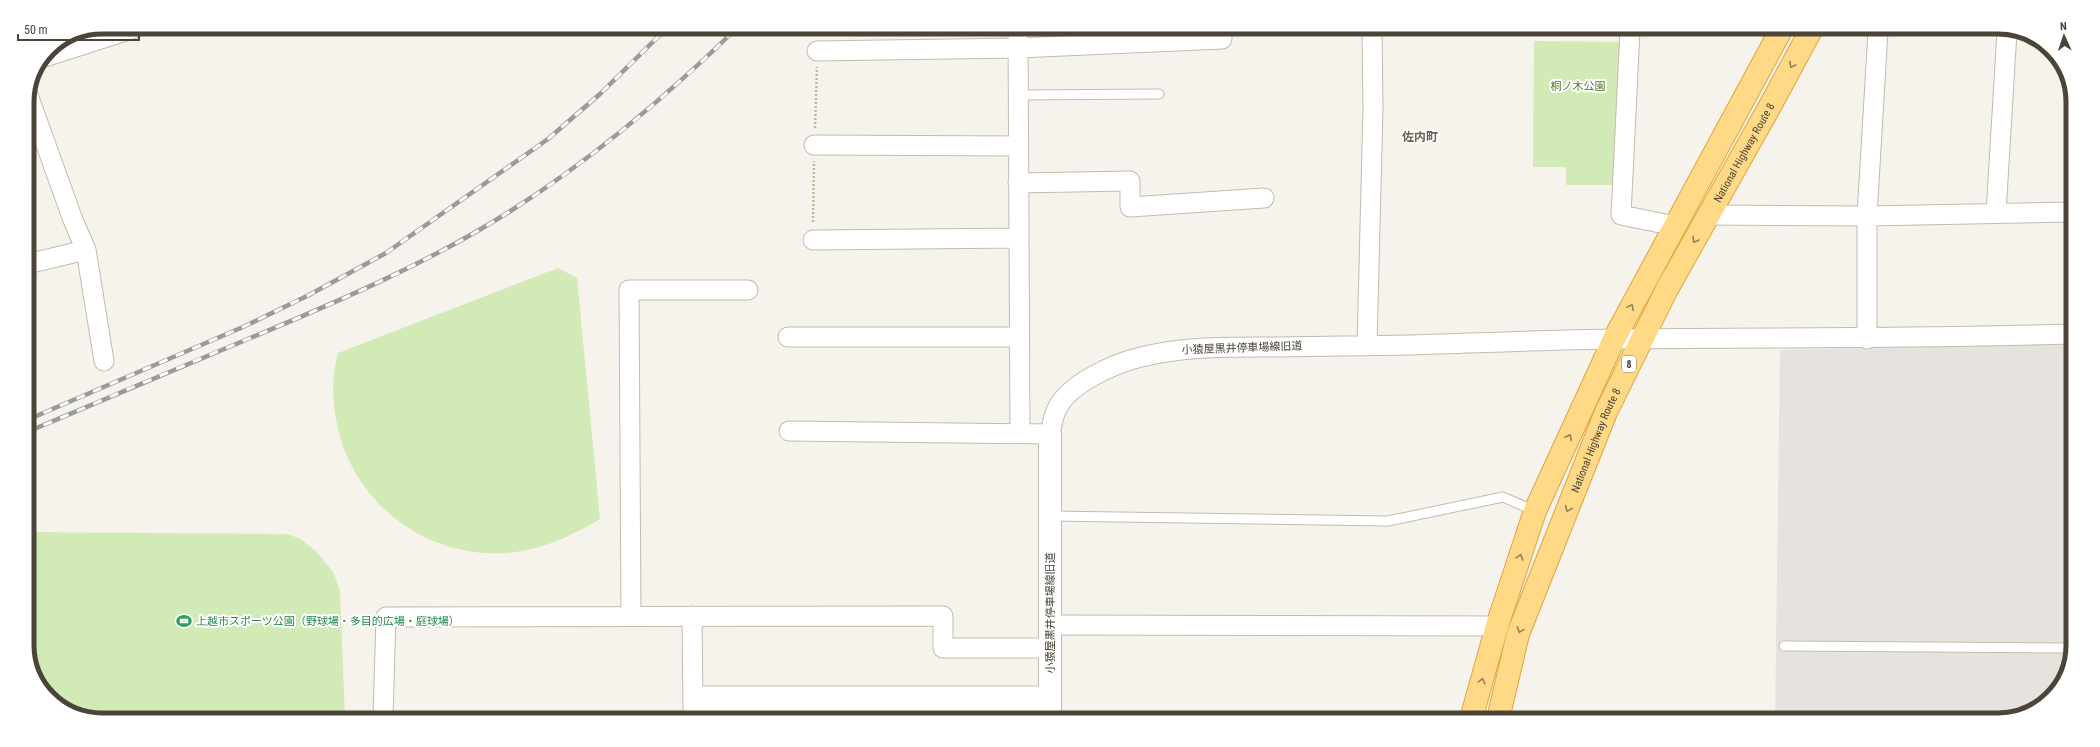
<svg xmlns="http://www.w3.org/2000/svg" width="2100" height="747" font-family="'Roboto Condensed','Noto Sans JP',sans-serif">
<rect width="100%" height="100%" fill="#f6f3ec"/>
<!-- industrial -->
<path fill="#e6e2dd" d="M2071,342l-2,327 -25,36 -46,15h-223l5,-370z"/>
<!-- green -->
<path fill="#d2eab5" d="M1534,41l89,1 -7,143h-50v-18h-33z
M558,268l19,10 23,241c-34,21 -74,37 -114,34 -75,-4 -138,-61 -150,-134 -4,-22 -4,-44 2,-66z
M27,532l261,2 12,5 16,12 17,21 4,10 3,10 5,125 -267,-1 -35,-25 -16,-41z"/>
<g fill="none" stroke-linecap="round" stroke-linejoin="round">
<!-- service casing -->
<g stroke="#c2bbae" stroke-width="11">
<path id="service" d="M1018,95l141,-1
M1050,516l338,5 115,-24 32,14
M1784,646l285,2"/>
</g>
<!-- minor casing -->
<g stroke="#c2bbae" stroke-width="21">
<path id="minor" d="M1018,29l2,404
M1630,30l-9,185 54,11
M817,51l201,-3 204,-9v-10
M28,95l45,125 13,30 18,111
M814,145l204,1
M1018,183l112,-2v26l134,-9
M1996,213l11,-182
M1709,215l158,1 205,-4
M813,240l206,-2
M27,264l59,-14
M788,337h231
M1867,339v-123l11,-185
M1367,346l6,-238 -1,-78
M789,431l261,3c2,-8 3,-18 7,-25 11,-25 58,-46 84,-52 43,-11 88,-10 132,-10 46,-1 92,-1 139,-2 67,-2 134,-5 202,-6 152,-2 305,0 457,-5
M631,616l-2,-326h119
M692,616l1,93
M1050,625l447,1
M693,696h357
M693,712l357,2
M383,717l3,-100 557,-1v32h107"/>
</g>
<!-- tertiary casing -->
<g stroke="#c2bbae" stroke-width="24">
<path id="tertiary" d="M46,55l87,-28
M1050,718v-284"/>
</g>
<!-- trunk casing -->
<g stroke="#e0a43c" stroke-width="24">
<g id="trunk">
<path d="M1471,719l26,-93 38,-115 79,-172 167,-309"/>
<path id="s1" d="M1498,719l20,-85 88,-222 61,-123 102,-181 42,-78"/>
</g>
</g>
<!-- path -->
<path stroke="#c4b79f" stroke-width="2.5" stroke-dasharray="2 2" stroke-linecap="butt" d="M815,128l2,-61
M813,222l1,-61"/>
<!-- service -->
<use href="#service" stroke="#fff" stroke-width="9"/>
<!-- minor -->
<use href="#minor" stroke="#fff" stroke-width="19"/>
<!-- tertiary -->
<use href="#tertiary" stroke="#fff" stroke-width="22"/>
<!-- trunk -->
<use href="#trunk" stroke="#ffd985" stroke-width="22"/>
<!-- rail casing -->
<g stroke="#9a9a9a" stroke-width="4.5">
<path id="rail" d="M27,420l216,-93 66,-32 77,-42 162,-114 52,-45 67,-66
M27,432c74,-31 148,-63 221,-93 89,-37 183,-77 264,-129 82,-52 156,-115 225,-182"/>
</g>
<!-- rail -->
<use href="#rail" stroke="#fff" stroke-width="3" stroke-dasharray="9" stroke-linecap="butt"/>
</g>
<!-- one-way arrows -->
<defs><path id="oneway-chevron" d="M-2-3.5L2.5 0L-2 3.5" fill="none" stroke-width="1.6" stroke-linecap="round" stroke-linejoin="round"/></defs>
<g stroke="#938057">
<use href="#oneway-chevron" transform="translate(1792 65) rotate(118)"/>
<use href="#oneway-chevron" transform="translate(1695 240) rotate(120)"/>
<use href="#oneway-chevron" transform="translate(1631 307) rotate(-62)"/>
<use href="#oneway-chevron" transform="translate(1569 437) rotate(-65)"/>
<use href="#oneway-chevron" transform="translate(1568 509) rotate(112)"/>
<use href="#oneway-chevron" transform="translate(1520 557) rotate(-72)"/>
<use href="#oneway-chevron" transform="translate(1520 630) rotate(110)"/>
<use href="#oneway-chevron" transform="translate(1482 681) rotate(-75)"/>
</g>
<!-- icons -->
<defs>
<g id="stadium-bare" transform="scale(1.2)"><path d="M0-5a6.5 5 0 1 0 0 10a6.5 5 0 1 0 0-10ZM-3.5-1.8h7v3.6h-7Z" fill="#2e9e5b" stroke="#fff" stroke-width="2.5" paint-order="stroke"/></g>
</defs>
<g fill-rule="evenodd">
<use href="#stadium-bare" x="184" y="621"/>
</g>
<g text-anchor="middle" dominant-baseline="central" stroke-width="4" stroke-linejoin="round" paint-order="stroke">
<!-- shield labels -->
<rect fill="#fff" stroke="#817c74" stroke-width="1" x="1622" y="356" width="14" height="16" rx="3"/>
<g font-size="10" font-weight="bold" fill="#4b4439">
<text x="1629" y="364">8</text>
</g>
<!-- park labels -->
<g font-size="11" fill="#4a7f2a" stroke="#fff">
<text x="1578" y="86">桐ノ木公園</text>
</g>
<!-- street labels -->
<g font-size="11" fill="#4b4439" stroke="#fff">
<text stroke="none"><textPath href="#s1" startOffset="620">National Highway Route 8</textPath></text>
<text transform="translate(1242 348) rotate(-2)">小猿屋黒井停車場線旧道</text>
<text stroke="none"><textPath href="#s1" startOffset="296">National Highway Route 8</textPath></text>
<text transform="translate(1050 613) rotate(-90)">小猿屋黒井停車場線旧道</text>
</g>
<!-- leisure labels -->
<g font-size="11" fill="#27864d" stroke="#fff" text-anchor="start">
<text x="196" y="621">上越市スポーツ公園（野球場・多目的広場・庭球場）</text>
</g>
<!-- neighbourhood labels -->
<g font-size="12" font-weight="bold" fill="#6e6250" stroke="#fff">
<text x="1420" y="137">佐内町</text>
</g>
</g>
<!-- crop -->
<path d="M0 0H2100V747H0ZM102 34H1998A68 68 0 0 1 2066 102V645A68 68 0 0 1 1998 713H102A68 68 0 0 1 34 645V102A68 68 0 0 1 102 34Z" fill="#fff" fill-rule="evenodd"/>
<path fill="none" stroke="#4b4439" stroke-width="5" d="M102 34H1998A68 68 0 0 1 2066 102V645A68 68 0 0 1 1998 713H102A68 68 0 0 1 34 645V102A68 68 0 0 1 102 34Z"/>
<!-- north arrow -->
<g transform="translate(2064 36) rotate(357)" stroke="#ffffff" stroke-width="3" paint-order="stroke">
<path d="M0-3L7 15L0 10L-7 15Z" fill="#4b4439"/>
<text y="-6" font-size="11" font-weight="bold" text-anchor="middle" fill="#4b4439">N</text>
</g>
<!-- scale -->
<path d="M18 34v6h121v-6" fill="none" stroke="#4b4439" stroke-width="2"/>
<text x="24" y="34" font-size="12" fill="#4b4439" stroke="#ffffff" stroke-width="3" paint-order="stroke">50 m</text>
</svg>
